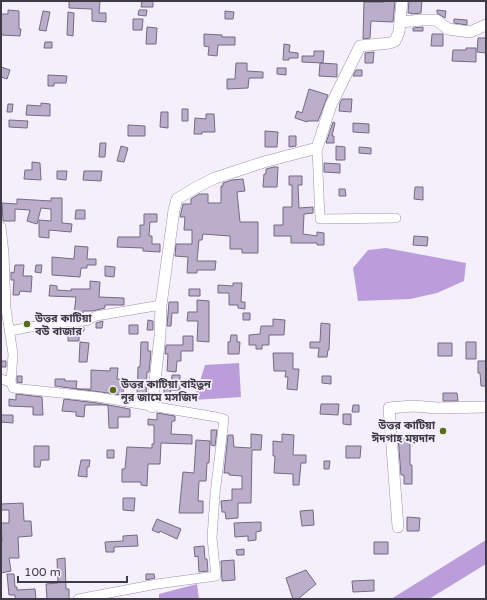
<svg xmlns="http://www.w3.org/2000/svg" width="487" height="600" font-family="'Varela Round','Noto Sans Bengali',sans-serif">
<rect width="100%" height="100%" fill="#f4effb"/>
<!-- water -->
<path fill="#ba9dda" d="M386,248l80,15 -2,18 -27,12 -27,6 -52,2 -5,-33 15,-18z
M239,363l2,34 -47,3 11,-35z
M486,540v24l-57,35h-38z
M197,584l2,15h-40v-5z"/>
<!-- building -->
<path fill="#bbaeca" stroke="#756983" d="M69,1h31l-1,12h7v9l-14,-1v-12l-23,-1z
M142,1h11v6h-12z
M385,1h10l-2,21 -22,-1 -1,17 -7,1 1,-37h20z
M409,1h13l-1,12 -10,1v-1h-3z
M8,10l11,1v18h2l-1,7 -19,-1v-21h7z
M139,10h8l-1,6 -8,-1z
M437,10l9,1 -1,7 -8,-5z
M43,11l7,1 -4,19 -7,-1z
M225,11l9,1 -1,7h-8z
M68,12l6,1 -1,23 -6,-1z
M133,19h10l-1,11h-9z
M454,19l13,1v5l-13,-2z
M147,27l10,1 -1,16h-10z
M423,27v4h-10v-3z
M204,34l18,1v2h13v8h-17l-1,11 -9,-1 1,-8 -5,-1z
M432,34h11v12h-12z
M478,38h8v15l-9,-1z
M45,42h7v6h-8z
M284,44l6,1 -1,7 9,1v5h-9v2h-6z
M466,48h10v14l-24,-1 1,-11h13z
M314,51h10l-1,12 -21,-1v-6h12z
M374,52l-1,11h-8v-10z
M236,63h11v8l16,1v6h-14l-1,10 -21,1v-10h8z
M320,63l17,1v13l-18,-1z
M1,67l9,3 -3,9 -6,-2z
M277,68h9v7l-9,-1z
M356,70h6v6h-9z
M48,75l19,1 -1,7h-12v3h-6z
M309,89l19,6 -10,26h-11v1l-12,-4 2,-7 5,2z
M342,99h10l-1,13 -12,-1 1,-8z
M41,103l9,1v12l-24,-1 1,-10 14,1z
M8,104h5l-1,8h-5z
M182,109h6v12h-6z
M161,112h7v16l-8,-1z
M206,114h8l1,18h-13v2h-8l1,-16 11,1z
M9,120l19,1 -1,7 -18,-1z
M333,122l2,1 -3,13h2v7h-8z
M353,123l16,1v9l-16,-1z
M128,125l17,1v10h-17z
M265,131l13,1 -1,15h-12z
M289,136h7v10l-7,1z
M100,143h6l-1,14h-6z
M121,146l7,2 -4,14 -7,-1z
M336,146l9,1v13h-9z
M359,147l12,1v6l-12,-1z
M32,162l8,1 1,17 -17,-1 1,-9h7z
M324,163l16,1v9l-16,-1z
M274,167h4l-1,20h-14l1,-13h2v-5z
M57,171h10l-1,9 -9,-1z
M84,171h18l-1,10 -18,-1z
M289,176h13v9h-4l1,23 14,-1v6l-9,1 -1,20 14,2v-4l7,1v12h-7v-2h-26v-7h-17v-11h9v-18h9v-22h-3z
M243,179l2,12 -8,1 3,30h18v31h-16v-4h-12v-13l-27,-2 -1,6h-3l-2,21h19l-1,9h-18v3h-10l1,-16 -13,-1 1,-12h16v-14h-8l1,-13h-5l3,-13h8v-5l8,-5h9v9h13v-17h2v-3l9,-3z
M415,187h8v13l-9,-1z
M339,189h6l1,7h-7z
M51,198h11v25l10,1 -1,8 -22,-2v8l-10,-1v-17l12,1v-12l-10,-1 -4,16 -10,-3 3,-11 -15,-1v12h-12l-1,-18 15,1v-5l34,2z
M76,210h9v9h-10z
M144,214h13v8h-7l-1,14h3v8h8v8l-17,-1v-3l-26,-1 1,-10h22v-12h4z
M414,236l14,1 -1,9 -14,-1z
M75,246l13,1 -1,12h9v6h-9v3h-6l-1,9 -28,-2v-18l22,2z
M15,265h9l-1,11h9l-1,16 -11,-1 -1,4h-6l1,-15h-3v-8l3,1z
M36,265h6l-1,8 -6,-1z
M105,266l10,1 -1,10 -9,-1z
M90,281l10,1 -1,15 25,1v7h-19v3l-13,3h-9v4h-9l2,-18 -27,-1 1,-11 7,1v4l14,1v-2h19z
M233,283h9l-1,19h4v7l-7,-1v-3h-9v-12h-11v-8l15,1z
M189,289h11v7h-11z
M197,300l12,1v41l-12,-1 1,-20h-11l1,-9h9z
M169,302h9v11h-6l-1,13h-4z
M243,313h7v7h-7z
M273,319l12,1 -1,15h-15v10h-7v4h-6v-4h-7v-10l11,-1 1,-8h12z
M148,320l5,1v9h-6z
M103,321l-1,7h-6v-5z
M321,323l9,1 -1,26h-1l-1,7h-9l1,-9h-9v-6h10z
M129,325h9v9h-9z
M84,327v4h-5v10h-11v-12l-11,-1z
M231,335h6v7h3l-1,12h-11v-12h2z
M183,336h10v15h-12v10h-4l-1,11 -9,-1 1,-17h-3l1,-9h17z
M80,342l9,1 -2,19h-8z
M141,342h7v9h3l-2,21h-2l-1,27 -9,-1 1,-31h2z
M466,342h10v17h-10z
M438,343h14v13h-14z
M273,353h20v16h6l-2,21 -10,-1 1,-12h-3l1,-6h-12z
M1,361h5v6h-5z
M478,361h8v25h-5l-1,-13h-2z
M110,368h8l-1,11 7,1 -1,15 -68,-9v-7h10v2h12l-1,8h15v-19l19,1z
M172,375h8v15h-9z
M17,376h5v7l-5,-1z
M322,376h9v8l-9,-1z
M164,384l7,1 -1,12 -6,-1z
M443,393h14l1,8h-15z
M16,394l26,3 1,18h-10v-8l-24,-1v-7l7,1z
M64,399l33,4 33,6v8h-12v11h-9l-1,-23h-23l-1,12 -8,-1v-4l-14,-1z
M321,404h18l-1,11 -18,-1z
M353,405h6v7h-7z
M157,413l18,3v5h-3l-1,13 21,1v9l-31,-1 -1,21h-12l-1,22 -6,-1v-3h-19v-13h3l2,-22 25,1v-4h2v-19h-6v-6l9,1z
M343,414h8v11l-8,-1z
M1,415h12v8l-12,-1z
M211,430h6l-2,16 -4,-1z
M251,434l11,1 -1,15h-9l-1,53h-13v15l-12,1 -1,-7h-3l-1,-11 11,-1v-11h10v-13l-13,-1v-2h-5l4,-38h5l1,12 17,1z
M282,434l12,1 -1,20h13v8h-5l-2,22h-6v-11l-19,-1 1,-17h-2v-15l9,1z
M398,436h12v29h2v19h-8v-9h-3z
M196,440l14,1 -1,22h-2l-1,18h-7l-1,20h5v12h-24l4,-41 11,1z
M34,446h15v14h-8l-1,7h-6z
M346,446h15l-1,12h-14z
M107,450h7v8h-7z
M81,460h9l-1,7h-2v10l-9,-1z
M324,461h6l-1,8h-5z
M123,498h12l-1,13 -11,-1z
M23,503l1,18h7l1,15 -14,1 1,21h-10l2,13 -10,2v-32h1l-1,-18h8v-13h-8v-6z
M313,510l1,15 -12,1 -2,-15z
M407,517l13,1 -1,13h-12z
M157,519l24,10 -4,10 -17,-8 -1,2 -7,-3z
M261,522v9l-5,1v8l-8,1v-5l-13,1 -1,-14z
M137,535l1,11 -24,1v5h-8l-1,-10 18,-1v-5z
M374,542h14v12h-14z
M204,546l1,13h2l1,12 -9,1 -1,-16 -3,1 -1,-10z
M244,549v6h-7l-1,-5z
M65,558l1,31h3v10h-22l-1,-15 12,-1 -1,-24z
M234,560l1,20 -13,1 -1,-20z
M306,570l10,14 -18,15h-5l-7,-21z
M7,574h7l1,13h2v3l18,-1 1,10h-21v-4h-6z
M146,574h8l1,4 -9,2z
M374,580v11l-21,1 -1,-11z"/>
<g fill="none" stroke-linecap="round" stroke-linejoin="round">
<!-- minor casing -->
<g stroke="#9e92ad" stroke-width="10">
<path id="minor" d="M317,148l3,71 76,-1
M1,227l3,26 2,56 7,45 -2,28 2,6 85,9 118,20 8,2 -9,75 -3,44 4,38 -59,8 -79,15
M9,331l49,-9 28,-1 10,-5 65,-11
M1,379l10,3"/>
</g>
<!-- tertiary casing -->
<g stroke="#9e92ad" stroke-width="12">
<path id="tertiary" d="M401,22l21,-2h14l12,9 22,3 16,-7
M152,407l8,-71 1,-31 13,-95 3,-11 18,-11 20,-10 49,-16 53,-14 14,-43 29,-59 30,-3 5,-2 4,-9 3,-31
M398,527l-9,-119 24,-2 24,2 49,-1"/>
</g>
<!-- minor -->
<use href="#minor" stroke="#fff" stroke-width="9"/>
<!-- tertiary -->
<use href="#tertiary" stroke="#fff" stroke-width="11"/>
</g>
<!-- markers -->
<g fill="#586c19" stroke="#f4effb" stroke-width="1.5">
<circle cx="27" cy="324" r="4"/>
<circle cx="113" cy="390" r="4"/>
<circle cx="443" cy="431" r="4"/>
</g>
<g text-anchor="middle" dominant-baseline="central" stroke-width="3.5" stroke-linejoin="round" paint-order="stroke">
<!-- poi labels -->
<g font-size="11" font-weight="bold" fill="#403a46" stroke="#f4effb" text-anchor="start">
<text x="35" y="318">উত্তর কাটিয়া<tspan x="35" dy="13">বউ বাজার</tspan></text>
<text x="121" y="384">উত্তর কাটিয়া বাইতুন<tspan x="121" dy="13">নূর জামে মসজিদ</tspan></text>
<text x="435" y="425" text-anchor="end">উত্তর কাটিয়া<tspan x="435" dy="13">ঈদগাহ ময়দান</tspan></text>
</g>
</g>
<!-- border -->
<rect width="487" height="600" fill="none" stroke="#403a46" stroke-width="4"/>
<!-- scale -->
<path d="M18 576v6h109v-6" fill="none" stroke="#403a46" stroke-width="2"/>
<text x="24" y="576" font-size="12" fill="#403a46" stroke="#f4effb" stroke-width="3" paint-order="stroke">100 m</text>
</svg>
